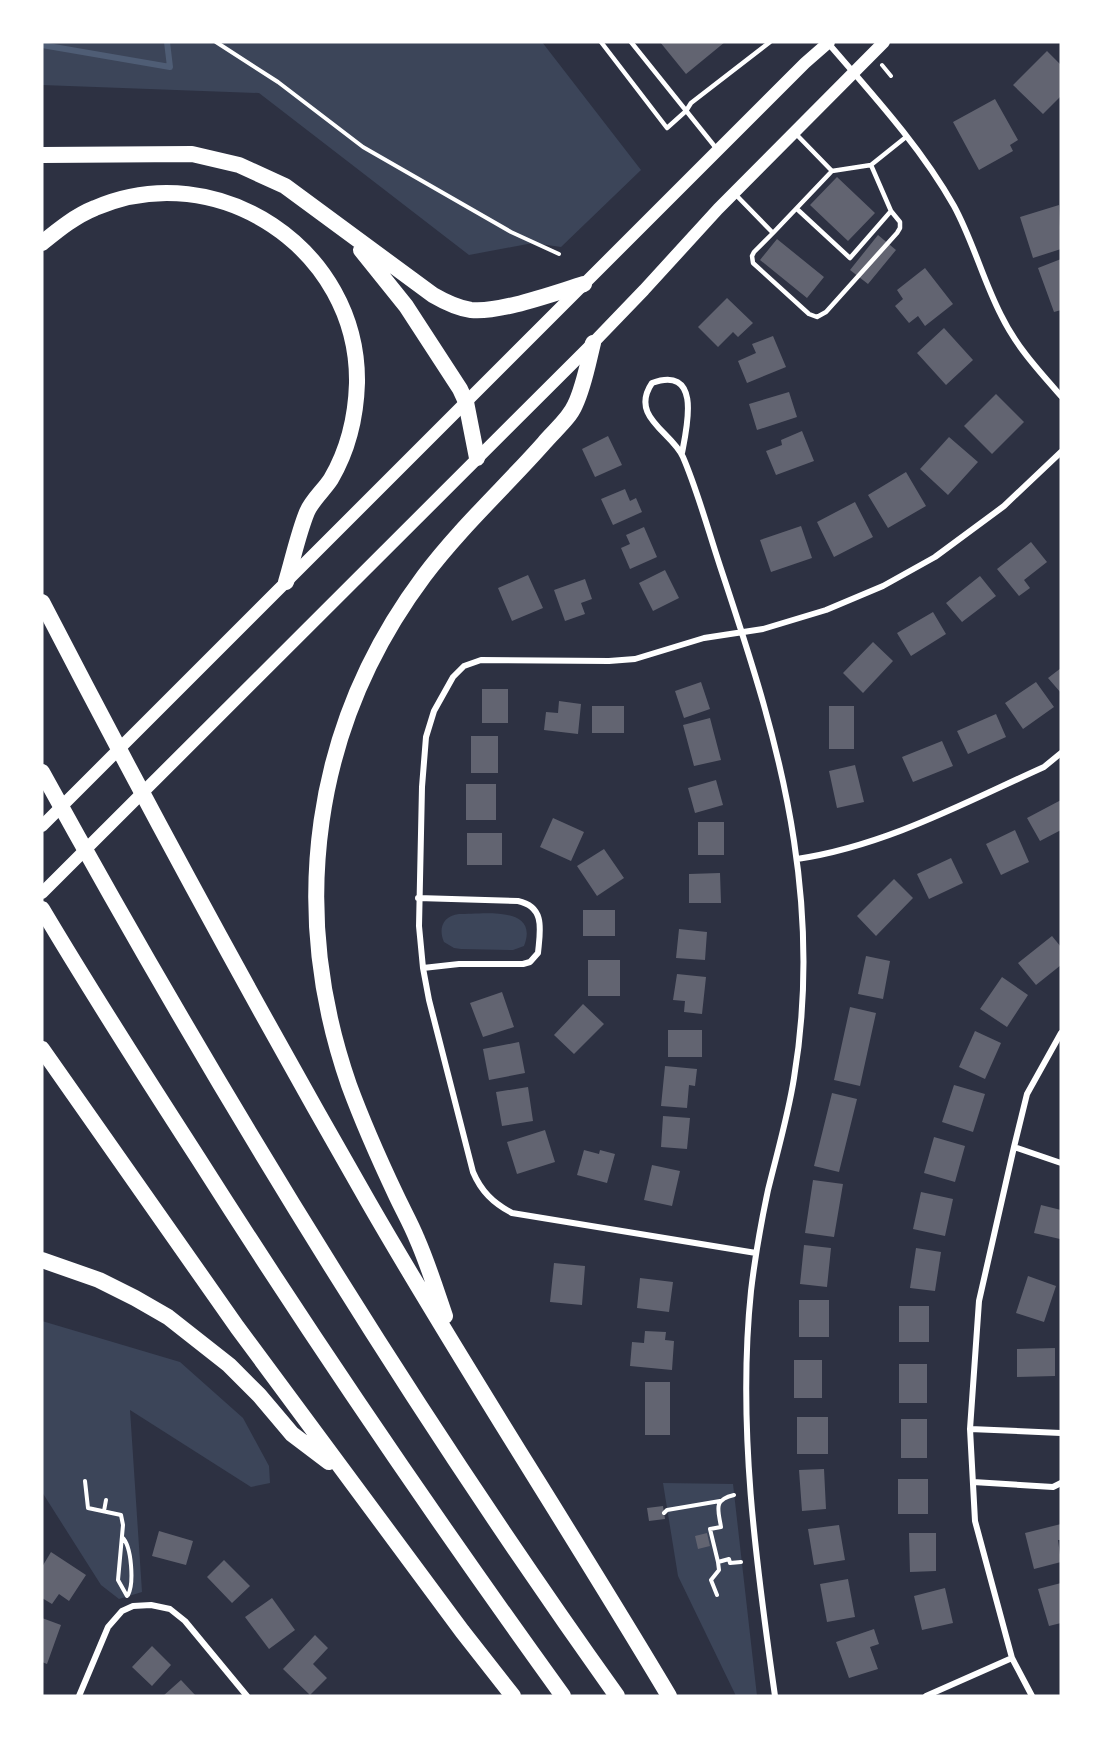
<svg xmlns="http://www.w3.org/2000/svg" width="1103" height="1738" font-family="Cabin,sans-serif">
<rect width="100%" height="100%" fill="#2d3142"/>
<!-- green -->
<path fill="#3c4559" d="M42,42h500l99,128 -80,77 -28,-4 -64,12 -210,-162 -217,-8z
M459,914c23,0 81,-9 65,32l-11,4 -52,-1 -7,-1 -10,-6c-6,-14 -1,-26 15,-28z
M42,1321l138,41 63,56 26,48 1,17 -19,4 -121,-77 12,182 -23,7 -18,-14 -59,-93z
M663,1483l70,1 24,212h-21l-58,-120z"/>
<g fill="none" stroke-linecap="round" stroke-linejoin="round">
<!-- stream -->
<path stroke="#4f5d75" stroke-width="6" d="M42,45l128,22 -3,-25"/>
</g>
<!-- building -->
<path fill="#626471" d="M660,42h65l-39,32z
M1047,51l14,14v31l-18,18 -30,-29z
M995,99l23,41 -8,5 3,6 -34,19 -26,-48z
M837,177l38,36 -27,28 -38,-36z
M1059,205l2,44 -28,9 -13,-41z
M878,235l18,15 -28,34 -18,-14z
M777,239l47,38 -17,21 -47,-38z
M1061,259v51l-7,2 -16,-44z
M925,268l28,36 -28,22 -7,-10 -9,7 -14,-17 8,-7 -6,-9z
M727,298l26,25 -15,14 -5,-5 -15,15 -20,-20z
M944,328l29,32 -27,25 -29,-32z
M773,336l13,31 -39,16 -9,-22 18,-8 -4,-9z
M789,392l8,25 -40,13 -8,-26z
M996,394l28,28 -32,32 -28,-28z
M802,431l12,30 -38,14 -10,-24 16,-6 -1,-5z
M608,436l14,29 -27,12 -13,-28z
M949,437l29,25 -30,33 -28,-26z
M906,472l20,34 -38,22 -20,-33z
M625,489l5,12 6,-3 6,14 -29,13 -12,-26z
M855,502l18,35 -39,20 -17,-35z
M801,526l11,32 -41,14 -11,-32z
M644,527l13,30 -27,12 -9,-21 9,-4 -4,-9z
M1031,542l16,20 -23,18 6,8 -11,8 -22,-27z
M665,570l14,28 -26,13 -14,-28z
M528,575l15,33 -31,13 -14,-33z
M980,576l16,20 -34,26 -16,-19z
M585,579l7,20 -11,4 4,11 -20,7 -11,-31z
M933,612l13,22 -35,22 -14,-23z
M873,642l20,19 -30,32 -20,-20z
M1061,668v25l-13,-15z
M701,682l9,27 -26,9 -9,-27z
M1036,682l18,25 -31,22 -18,-26z
M482,689h26v34h-26z
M559,701l22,3 -3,30 -34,-4 2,-18 12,1z
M592,706h32v27h-32z
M829,706h25v43h-25z
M996,714l10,23 -38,17 -11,-23z
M710,718l11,42 -27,6 -11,-41z
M471,736h27v37h-27z
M942,741l11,25 -40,16 -11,-25z
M855,765l9,37 -27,6 -8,-37z
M716,780l7,25 -28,8 -7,-25z
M466,784h30v36h-30z
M1061,800v30l-21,11 -13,-23z
M553,818l31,14 -13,29 -31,-14z
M698,822h26v33h-26z
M1015,830l14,32 -28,13 -15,-31z
M467,833h35v32h-35z
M604,849l20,29 -27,18 -20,-30z
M951,858l12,25 -34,16 -12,-25z
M720,873l1,30h-32v-29z
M894,879l19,19 -37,38 -19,-20z
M583,910h32v26h-32z
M679,929l28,3 -2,28 -29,-2z
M1052,936l9,11v18l-25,20 -18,-22z
M866,956l24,5 -7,38 -25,-5z
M588,960h32v36h-32z
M677,974l29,3 -4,37 -18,-2 1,-11 -12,-1z
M1002,977l26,18 -21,32 -27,-18z
M502,992l12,35 -31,10 -13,-34z
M583,1004l21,20 -30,30 -20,-19z
M850,1007l26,6 -16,73 -26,-6z
M668,1030h34v27h-34z
M975,1031l26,12 -16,36 -26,-12z
M519,1042l6,31 -36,7 -6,-31z
M665,1066l32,3 -2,17 -6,-1 -2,23 -26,-2z
M954,1085l31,9 -12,38 -31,-10z
M528,1087l5,34 -31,5 -6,-34z
M832,1093l25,6 -18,73 -25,-6z
M663,1116l27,2 -3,31 -26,-2z
M545,1130l10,32 -38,12 -10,-32z
M934,1137l31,9 -10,36 -31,-9z
M584,1150l15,4 1,-4 15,4 -8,29 -30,-8z
M652,1165l28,6 -8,35 -28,-6z
M813,1180l30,4 -9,53 -29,-4z
M921,1192l32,7 -8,37 -32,-7z
M1041,1205l20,5 -1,29 -26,-6z
M804,1245l27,3 -4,39 -27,-3z
M916,1248l25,4 -6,39 -25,-3z
M554,1263l31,3 -3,39 -32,-3z
M1028,1276l28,10 -12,36 -28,-9z
M640,1278l33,4 -4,30 -32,-4z
M799,1300h30v37h-30z
M899,1306h30v36h-30z
M645,1331l21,1 -1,8 9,1 -2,29 -42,-4 2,-24 12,1z
M1055,1348v28l-38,1v-28z
M794,1360h28v38h-28z
M899,1364h28v39h-28z
M645,1382h25v53h-25z
M797,1417h31v37h-31z
M901,1419h26v39h-26z
M824,1469l2,40 -24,2 -3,-41z
M898,1479h30v35h-30z
M663,1506l2,13 -16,2 -2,-13z
M1061,1524v16h-3l3,22 -27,7 -9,-36z
M839,1525l6,35 -31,5 -6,-36z
M159,1531l34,10 -7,24 -34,-9z
M707,1533l3,13 -12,3 -3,-13z
M909,1533h27v38l-26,1z
M51,1552l35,23 -17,26 -10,-7 -7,10 -10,-6v-31z
M224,1560l26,26 -18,17 -25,-26z
M848,1579l7,38 -28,5 -7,-38z
M1061,1583v40l-12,3 -11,-37z
M945,1588l8,35 -31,7 -8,-34z
M272,1598l23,32 -26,19 -24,-32z
M42,1618l19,7 -14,39 -5,-2z
M874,1629l5,15 -9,3 8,22 -29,9 -13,-36z
M315,1635l13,13 -15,16 14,14 -17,17 -27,-26z
M152,1646l19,19 -19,21 -20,-19z
M181,1680l15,16h-33z"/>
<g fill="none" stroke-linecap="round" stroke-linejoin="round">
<!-- path -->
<path stroke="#fff" stroke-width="4" d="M216,42l62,40 85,65 148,85 48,22
M882,65l9,11
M85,1481l3,27 33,7 2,10 -5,55 9,16
M104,1511l2,-11
M664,1513l3,-3 53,-9
M122,1537c10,9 12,47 6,58
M718,1562l-8,-33 11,-2c-3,-18 -8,-27 13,-32
M717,1595l-6,-15 8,-10 -1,-8 11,-3 1,4 11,-1"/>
<!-- service -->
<path stroke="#fff" stroke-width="4.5" d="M601,42l66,86 19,-17 5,-8 79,-61
M631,42l85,106
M796,134l36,37
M735,194l38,39 59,-62 39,-6 35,-28
M797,209l53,49 41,-47 -20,-46
M773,233l-19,19 -2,4 1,7 56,51 8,3 9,-5 71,-79 3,-5v-6l-9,-11"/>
<!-- minor -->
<path stroke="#fff" stroke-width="6" d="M828,43c44,51 92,103 126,163 19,35 29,74 47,109 15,31 37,55 60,81
M682,453c5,-26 20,-88 -30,-70 -23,34 20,49 31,74 15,35 25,73 37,109 30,90 60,181 74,275 12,78 13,159 0,237 -6,38 -17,75 -26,112 -7,33 -13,67 -17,101 -14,134 5,272 24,405
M797,859c88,-13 167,-56 247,-92l17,-14
M418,898l100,3c28,6 22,30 20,52l-8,9 -7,2h-64l-36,4
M1014,1147l47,16
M756,1253l-244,-40c-19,-10 -31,-22 -39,-41l-44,-172 -6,-32 -4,-42 3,-139 4,-50 8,-26 19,-34 11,-11 17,-6 128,1 26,-2 69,-21 59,-9 63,-19 57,-24 52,-29 69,-51 57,-54
M970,1429l91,4
M973,1482l80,5 8,-4
M79,1696l29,-69 14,-16 11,-5 18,-1 19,4 15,12 62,75
M926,1696l86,-38
M1032,1696l-20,-38 -37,-137 -5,-92 9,-128 35,-154 13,-53 34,-61"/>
<!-- secondary -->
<path stroke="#fff" stroke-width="12" d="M42,826l763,-763 24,-21
M42,893l551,-550 51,-53 74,-81 166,-167"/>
<!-- motorway -->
<path stroke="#fff" stroke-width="16" d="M42,155l150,-1 47,11 46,21 148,109c12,7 24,13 38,15 29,3 83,-17 113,-26
M42,243c16,-13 33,-27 53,-35 122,-53 264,41 262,175 -1,33 -9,67 -26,96 -7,11 -19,21 -24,33 -9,22 -14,47 -21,70
M361,250l45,56 54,83 6,13 11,56
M42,602c105,203 214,404 327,601 96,167 202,328 300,493
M42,772c175,318 364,628 575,924
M42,909c50,84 103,167 156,249 116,183 238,362 365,538
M42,1049l195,278 225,304 51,65
M42,1260l57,20 36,18 33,19 61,48 30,30 33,39 37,28
M445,1316c-9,-26 -17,-52 -28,-77 -6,-15 -14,-29 -21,-44 -17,-36 -33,-72 -47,-110 -61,-176 -37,-359 75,-509 36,-48 81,-89 120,-133 10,-12 25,-24 31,-38 9,-19 13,-42 18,-62"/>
</g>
<!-- border -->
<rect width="1103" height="1738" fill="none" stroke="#ffffff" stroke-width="87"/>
</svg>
